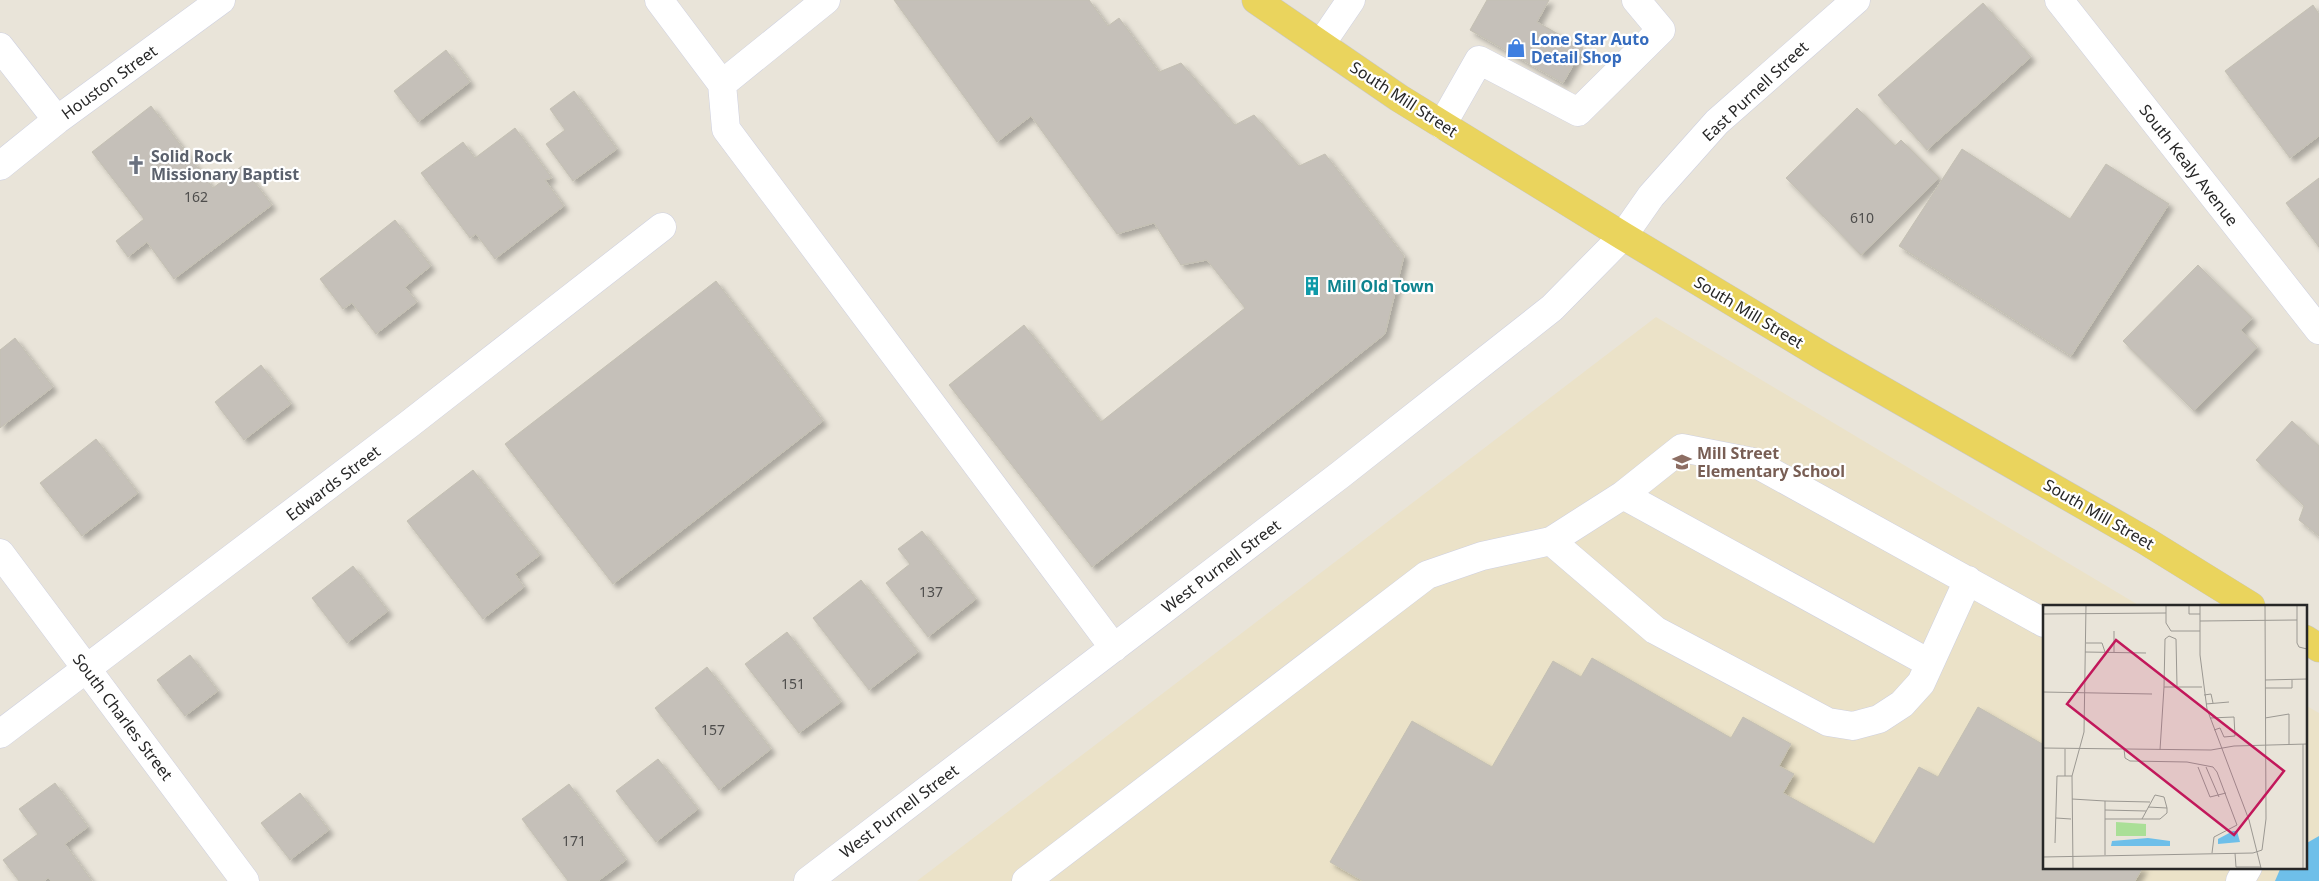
<svg xmlns="http://www.w3.org/2000/svg" width="2319" height="881" font-family="'Noto Sans',sans-serif">
<defs>
<filter id="shadow"><feDropShadow dx="4.5" dy="4.5" stdDeviation="2.5" flood-color="#0004"/></filter>
</defs>
<rect width="100%" height="100%" fill="#e9e4d9"/>
<!-- education -->
<path fill="#ebe2c8" d="M1656,317l484,289h-96v261h261v-162l14,8v168h-1402z"/>
<!-- water -->
<path fill="#6ebfe9" d="M2319,836v45h-44l6,-14h24v-23z"/>
<!-- building -->
<path fill="#c5c0b9" stroke="#c4c0b3" filter="url(#shadow)" d="M894,0h195l19,26 11,-8 40,54 22,-9 54,62 19,-10 45,51 26,-12 79,102 -19,78 -293,233 -143,-182 75,-60 77,97 144,-114 -38,-48 -26,5 -27,-42 -37,11 -86,-118 -34,26z
M1487,0h62l-12,22 46,26 -20,35 -93,-53z
M1983,3l48,54 -104,93 -49,-55z
M2313,5l6,9v122l-29,22 -65,-87z
M446,50l24,32 -52,40 -24,-31z
M574,91l43,58 -44,32 -27,-37 19,-14 -15,-21z
M151,106l62,82 29,-22 30,39 -98,74 -27,-37 -19,15 -12,-16 28,-22 -52,-67z
M1857,108l38,38 6,-6 38,38 -78,77 -75,-77z
M515,128l37,50 -7,2 19,26 -69,53 -19,-25 -6,4 -49,-65 42,-31 12,16z
M1962,149l108,70 36,-55 63,40 -98,152 -172,-110z
M2319,178v69l-33,-44z
M395,220l36,46 -26,21 12,15 -41,32 -24,-31 -9,6 -23,-30z
M2198,265l54,53 -11,12 16,17 -63,64 -71,-70z
M716,281l107,140 -210,163 -108,-140z
M15,338l38,49 -53,41v-78z
M261,365l30,39 -47,36 -29,-38z
M2292,421l27,25v90l-20,-16 5,-14 -48,-46z
M96,439l42,54 -56,43 -42,-53z
M473,470l67,85 -25,19 9,13 -41,32 -76,-98z
M922,531l54,68 -48,38 -42,-54 24,-19 -12,-15z
M353,566l35,45 -41,32 -35,-45z
M861,580l57,72 -49,38 -56,-72z
M787,632l54,70 -42,31 -54,-69z
M190,655l28,36 -33,25 -28,-36z
M1592,658l139,80 12,-21 48,27 -12,22 15,8 -11,19 91,51 45,-77 19,10 40,-70 66,38v122h99l-8,14h-772l-33,-19 82,-141 80,46 61,-106 28,16z
M707,667l64,82 -52,41 -64,-82z
M658,759l40,50 -42,33 -40,-51z
M55,783l33,44 -23,17 27,37h-41l-3,-3 -4,3h-25l-16,-21 35,-26 -19,-25z
M569,784l57,76 -28,21h-30l-46,-62z
M300,793l29,37 -39,30 -29,-37z"/>
<g fill="none" stroke-linecap="round" stroke-linejoin="round">
<!-- minor casing -->
<g stroke="#ced0e0" stroke-width="29">
<path id="minor" d="M659,0l63,84
M826,0l-104,84 4,45 388,519
M2059,0l260,330
M1321,44l30,-44
M0,47l57,73
M1442,125l37,-65 99,52 83,-82 -25,-30
M0,166l57,-46 164,-120
M1623,495l306,168
M1551,541l104,89 173,92 25,4 26,-7 23,-15 19,-21 47,-103
M0,553l245,328
M0,734l408,-309 254,-198
M808,881l532,-406 212,-167 71,-72 28,-40 66,-74 139,-122
M1026,881l401,-306 55,-19 69,-15 72,-46 59,-47 71,14 291,161
M2240,881l8,-14"/>
</g>
<!-- major casing -->
<g stroke="#c7c7c7" stroke-width="29">
<path id="major" d="M1256,0l143,98 224,138 203,122 320,183 105,65
M2305,639l14,9"/>
</g>
<!-- minor -->
<use href="#minor" stroke="#fff" stroke-width="28"/>
<!-- major -->
<use href="#major" stroke="#ead45d" stroke-width="28"/>
</g>
<!-- icons -->
<defs>
<g id="shop-bare" transform="scale(1.5)"><path d="M-5-2.5h2.3a2.7 3.5 0 0 1 5.4 0H5L5.5 6h-11ZM-1.5-2.5h3a1.5 2.3 0 0 0-3 0Z" fill="#3f7fe0" stroke="#fff" stroke-width="2.5" paint-order="stroke"/></g>
<g id="church-bare" transform="scale(1.5)"><path d="M-1.2-6h2.4v3.5h3.3v2.4h-3.3V6h-2.4V-.1h-3.3v-2.4h3.3Z" fill="#6b7280" stroke="#fff" stroke-width="2.5" paint-order="stroke"/></g>
<g id="building-bare" transform="scale(1.5)"><path d="M-4-6H4V6H1V3H-1V6H-4ZM-2.5-4.3h1.7v1.8h-1.7ZM.8-4.3h1.7v1.8H.8ZM-2.5-1h1.7V.8h-1.7ZM.8-1h1.7V.8H.8Z" fill="#0f9aa8" stroke="#fff" stroke-width="2.5" paint-order="stroke"/></g>
<g id="school-bare" transform="scale(1.5)"><path d="M0-5L7-2L0 1L-7-2ZM-4 1L0 2.5L4 1V4Q0 6-4 4Z" fill="#8d6e63" stroke="#fff" stroke-width="2.5" paint-order="stroke"/></g>
</defs>
<g fill-rule="evenodd">
<use href="#shop-bare" x="1516" y="48"/>
<use href="#church-bare" x="136" y="165"/>
<use href="#building-bare" x="1312" y="286"/>
<use href="#school-bare" x="1682" y="462"/>
</g>
<g text-anchor="middle" dominant-baseline="central" stroke-width="4.5" stroke-linejoin="round" paint-order="stroke">
<!-- number labels -->
<g font-size="14" fill="#4e4d4c">
<text x="196" y="196">162</text>
<text x="1862" y="217">610</text>
<text x="931" y="591">137</text>
<text x="793" y="683">151</text>
<text x="713" y="729">157</text>
<text x="574" y="840">171</text>
</g>
<!-- shop labels -->
<g font-size="16" font-weight="bold" fill="#366cbe" stroke="#fff" text-anchor="start">
<text x="1531" y="39">Lone Star Auto<tspan x="1531" dy="18">Detail Shop</tspan></text>
</g>
<!-- street labels -->
<g font-size="16" fill="#272727" stroke="#fff">
<text transform="translate(109 82) rotate(-36)">Houston Street</text>
<text transform="translate(1755 91) rotate(-43)">East Purnell Street</text>
<text transform="translate(1404 99) rotate(33)">South Mill Street</text>
<text transform="translate(2189 165) rotate(52)">South Kealy Avenue</text>
<text transform="translate(1749 312) rotate(31)">South Mill Street</text>
<text transform="translate(333 483) rotate(-37)">Edwards Street</text>
<text transform="translate(2099 514) rotate(30)">South Mill Street</text>
<text transform="translate(1221 566) rotate(-37)">West Purnell Street</text>
<text transform="translate(123 717) rotate(53)">South Charles Street</text>
<text transform="translate(899 811) rotate(-37)">West Purnell Street</text>
</g>
<!-- worship labels -->
<g font-size="16" font-weight="bold" fill="#5b616d" stroke="#fff" text-anchor="start">
<text x="151" y="156">Solid Rock<tspan x="151" dy="18">Missionary Baptist</tspan></text>
</g>
<!-- culture labels -->
<g font-size="16" font-weight="bold" fill="#0d838f" stroke="#fff" text-anchor="start">
<text x="1327" y="286">Mill Old Town</text>
</g>
<!-- education labels -->
<g font-size="16" font-weight="bold" fill="#785e54" stroke="#fff" text-anchor="start">
<text x="1697" y="453">Mill Street<tspan x="1697" dy="18">Elementary School</tspan></text>
</g>
</g>
<!-- overview -->
<g transform="translate(2043 605)">
<rect width="264" height="264" fill="#e9e4d9"/>
<path d="M73,217l30,2v12h-30z" fill="#aadf97"/>
<path d="M190,226h4l3,11 -22,2v-5zM105,233l22,3v5h-59l1,-5z" fill="#6ebfe9"/>
<path fill="none" stroke="#9b9892" stroke-width="1" d="M1,0l-1,9 123,-1M123,0v18l5,8h29M146,0v9h11M157,0v50l7,54 42,111 12,48M254,0v38l2,4 8,2M157,16l97,-1M71,26v21M43,38h16l3,9M42,47l61,1M222,75l42,-1M121,82l1,-48 4,-3 7,3 1,47M222,83h27v-8M0,87l109,2M161,90l7,-1 2,9M163,99l23,-2M167,113l24,-1 1,19 -11,1 -4,-9 -6,2M222,113l24,-4v30M0,143l168,2 23,-4 73,-2M81,144l1,9 5,3 57,1 26,5 4,5 20,53 -23,12 -2,16M117,145l4,-63h38M155,162l12,30 16,-4M163,162l13,30M22,171v-27M29,194l33,2M62,205l41,1M13,213l15,1M62,214h55l7,-6v-5l-19,-1M99,214l13,-24 9,2 3,11M12,238l2,-67h15M192,248l1,14h25M62,250v-54l45,1M0,252l210,-4 9,-3 4,-31 -1,-214M30,263l-1,-92 12,-44 2,-127M260,263v-124"/>
<path fill="#c2185b" fill-opacity="0.15" stroke="#c2185b" stroke-width="2.5" d="M73,35l168,131 -50,64 -167,-131z"/>
<rect width="264" height="264" fill="none" stroke="#272727" stroke-width="2.5"/>
</g>
</svg>
